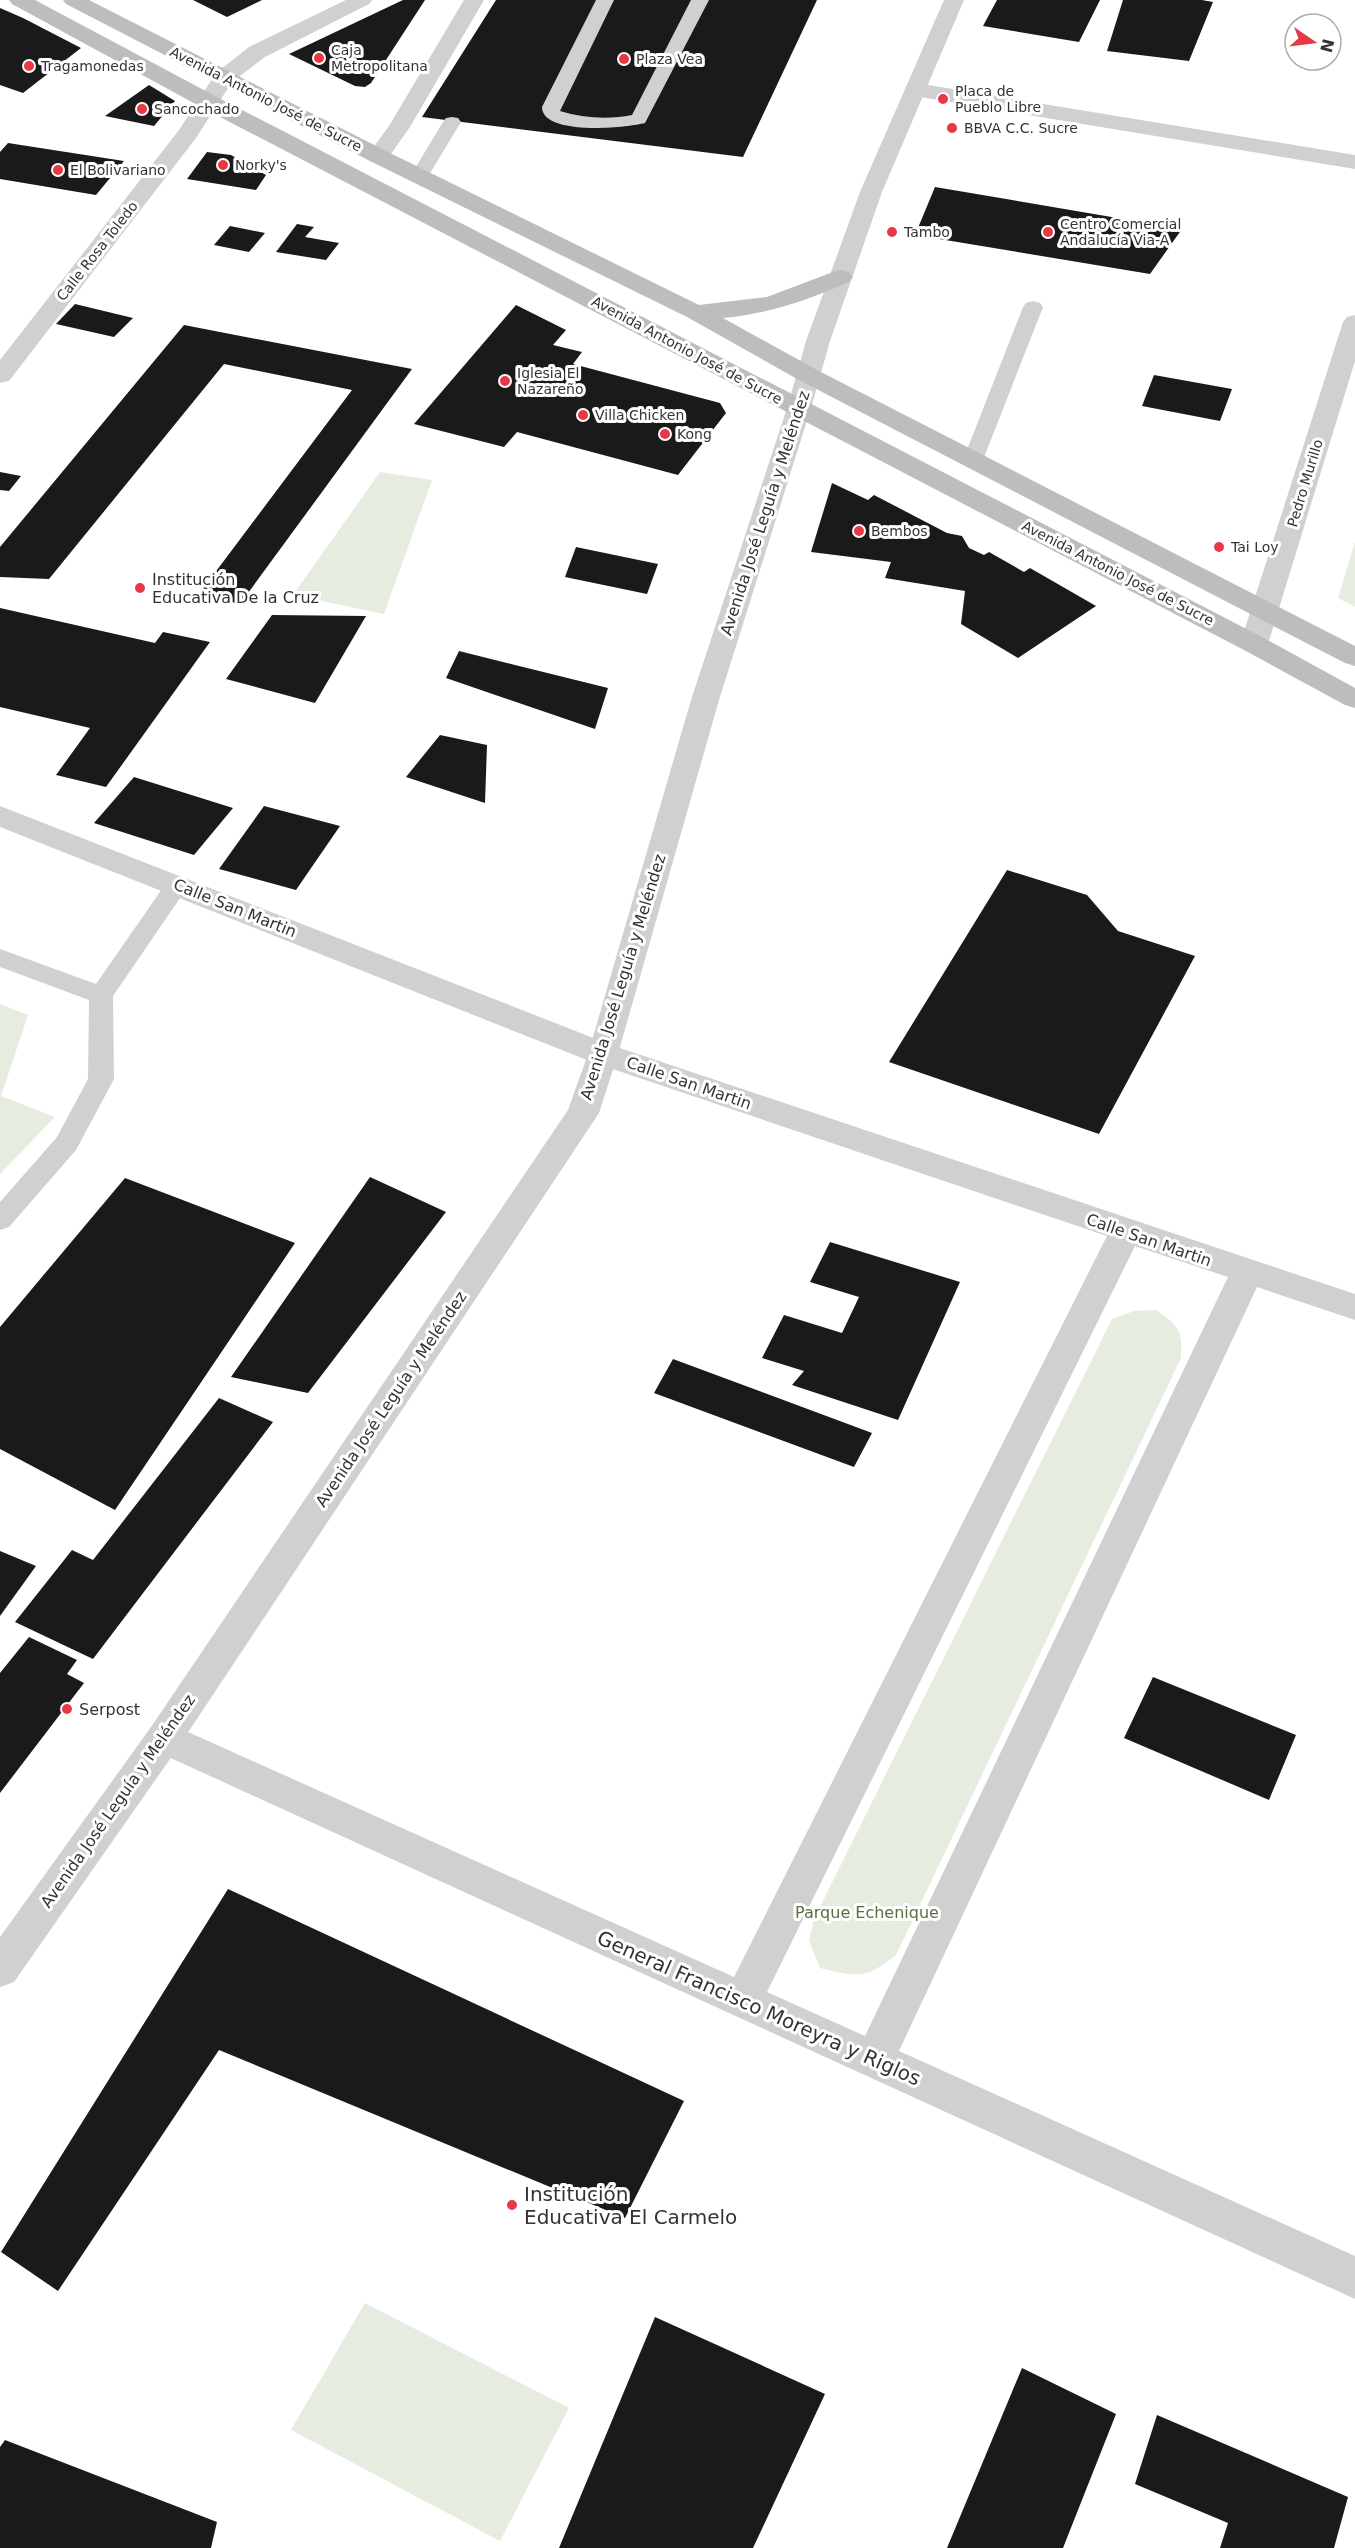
<svg xmlns="http://www.w3.org/2000/svg" width="1355" height="2548" font-family="'DejaVu Sans',sans-serif">
<rect width="100%" height="100%" fill="#fff"/>
<!-- green -->
<path fill="#e6ecdf" d="M380,472l52,8 -48,134 -91,-19z
M1355,542v65l-17,-9z
M0,1004l28,11 -27,81 54,21 -55,57z
M1156,1310c22,15 27,21 25,48l-285,597c-31,25 -39,22 -76,13l-11,-27 5,-22 298,-600 22,-8z
M365,2303l204,105 -69,133 -209,-111z"/>
<!-- building -->
<path fill="#1a1a1a" d="M193,0h69l-35,17z
M403,0h22l-54,83 -6,4 -10,-1 -66,-32z
M496,0h321l-74,157 -321,-40z
M997,0h103l-21,42 -96,-16z
M1123,0h79l11,2 -24,59 -82,-10z
M0,8l23,10 58,30 -58,45 -23,-8z
M149,85l26,16 -21,25 -49,-10z
M8,143l116,18 -28,34 -96,-16v-27z
M207,152l24,3 35,20 -10,15 -69,-11z
M935,187l247,42 -32,45 -235,-39z
M297,224l17,3 -9,10 34,6 -13,17 -50,-8z
M230,226l35,7 -16,19 -35,-7z
M75,304l58,14 -19,19 -58,-13z
M516,305l50,25 -13,15 29,7 -9,12 147,39 6,10 -48,62 -161,-43 -13,15 -90,-23z
M184,325l228,44 -172,235 -41,-10 153,-204 -128,-26 -175,215 -49,-2v-30z
M1154,375l78,14 -12,32 -78,-15z
M0,472l21,4 -12,15 -9,-1z
M832,483l36,17 6,-5 73,38 15,3 7,12 15,7 5,-3 35,20 6,-4 66,38 -78,52 -57,-34 4,-33 -80,-13 6,-16 -80,-10z
M576,547l82,17 -11,30 -82,-17z
M0,608l155,35 8,-11 47,10 -104,145 -50,-12 34,-47 -90,-21z
M272,615l94,1 -51,87 -89,-24z
M459,651l149,37 -13,41 -149,-51z
M440,735l47,10 -2,58 -79,-26z
M134,777l99,31 -39,47 -100,-32z
M264,806l76,20 -44,64 -77,-21z
M1007,870l80,25 31,36 77,25 -96,178 -210,-72z
M370,1177l76,35 -138,181 -77,-16z
M125,1178l170,65 -180,267 -115,-61v-122z
M830,1242l130,40 -62,138 -106,-35 12,-14 -42,-13 22,-43 58,18 17,-36 -49,-15z
M673,1359l199,74 -18,34 -200,-74z
M219,1398l54,24 -180,237 -78,-37 57,-72 21,10z
M0,1551l36,15 -36,50z
M29,1637l48,23 -10,14 17,9 -84,110v-120z
M1153,1677l143,58 -27,65 -145,-62z
M228,1889l456,212 -59,117 -406,-168 -161,241 -57,-39z
M655,2317l170,77 -72,154h-194z
M1022,2368l94,46 -53,134h-116z
M1157,2415l191,82 -14,51h-114l8,-25 -93,-39z
M5,2440l212,82 -6,26h-211v-101z"/>
<g fill="none" stroke-linecap="round" stroke-linejoin="round">
<!-- service -->
<path fill="#d0d0d0" fill-rule="evenodd" d="M596,0h18l-54,111c23,7 48,9 72,4l59,-115h18l-64,123c-19,5 -103,13 -103,-16z
M452,117l6,1 3,4 -32,53 -2,4h-14l-2,-4 32,-53 3,-4z
M1033,301l7,2 3,4 -60,153 -3,4 -7,2 -7,-2 -3,-4 60,-153 3,-4z
M177,877l8,2 4,6 -76,111 1,83 -38,71 -67,77 -9,3v-28l57,-65 31,-58 1,-79 -89,-33v-18l96,35 73,-105z"/>
<!-- pedestrian -->
<path fill="#d0d0d0" fill-rule="evenodd" d="M916,83l439,72v14l-447,-74 -3,-5 3,-5z"/>
<!-- minor -->
<path fill="#d0d0d0" fill-rule="evenodd" d="M346,0h26l-3,4 -104,53 -33,25 -36,56 -187,243 -9,2v-23l179,-230 37,-57 33,-26z
M464,0h20l-74,127 -24,34 -8,2 -8,-2 -3,-5 22,-30z
M1355,315v46l-87,283 -4,6 -10,2 -10,-2 -4,-6 103,-322 4,-5z
M0,806l614,240 741,248v26l-98,-33 -358,764 456,205v43l-1204,-550 -6,-11 6,-11 13,-5 13,5 557,250 373,-741 -515,-174 -592,-235zM1135,1246l93,31 -363,759 -98,-44z"/>
<!-- tertiary -->
<path fill="#d0d0d0" fill-rule="evenodd" d="M944,0h20l-82,192 -52,149 -19,67 -92,292 -101,354 -19,59 -422,636 -163,233 -14,5v-50l151,-210 417,-617 20,-56 103,-354 96,-292 19,-67 54,-149z"/>
<!-- secondary -->
<path fill="#bdbdbd" fill-rule="evenodd" d="M9,0h26l182,97 1047,541 91,50v20l-10,-3 -101,-55 -1043,-543 -189,-103z
M63,0h26l297,151 313,154 68,-8 66,-25 8,-2 8,2 4,5 -4,5c-41,18 -81,32 -126,36l94,52 538,276v20l-10,-3 -546,-283 -112,-63 -317,-156 -304,-157z"/>
</g>
<!-- markers -->
<g fill="#e63946" stroke="#fff" stroke-width="2">
<circle cx="319" cy="58" r="6"/>
<circle cx="624" cy="59" r="6"/>
<circle cx="29" cy="66" r="6"/>
<circle cx="943" cy="99" r="6"/>
<circle cx="142" cy="109" r="6"/>
<circle cx="952" cy="128" r="6"/>
<circle cx="223" cy="165" r="6"/>
<circle cx="58" cy="170" r="6"/>
<circle cx="892" cy="232" r="6"/>
<circle cx="1048" cy="232" r="6"/>
<circle cx="505" cy="381" r="6"/>
<circle cx="583" cy="415" r="6"/>
<circle cx="665" cy="434" r="6"/>
<circle cx="859" cy="531" r="6"/>
<circle cx="1219" cy="547" r="6"/>
<circle cx="140" cy="588" r="6"/>
<circle cx="67" cy="1709" r="6"/>
<circle cx="512" cy="2205" r="6"/>
</g>
<g text-anchor="middle" dominant-baseline="central" stroke-width="6" stroke-linejoin="round" paint-order="stroke">
<!-- far-poi labels -->
<g font-size="14" fill="#333" stroke="#fff" text-anchor="start">
<text x="331" y="50">Caja<tspan x="331" dy="16">Metropolitana</tspan></text>
<text x="636" y="59">Plaza Vea</text>
<text x="41" y="66">Tragamonedas</text>
<text x="955" y="91">Placa de<tspan x="955" dy="16">Pueblo Libre</tspan></text>
<text x="154" y="109">Sancochado</text>
<text x="964" y="128">BBVA C.C. Sucre</text>
<text x="235" y="165">Norky's</text>
<text x="70" y="170">El Bolivariano</text>
<text x="1060" y="224">Centro Comercial<tspan x="1060" dy="16">Andalucía Via-A</tspan></text>
<text x="904" y="232">Tambo</text>
<text x="517" y="373">Iglesia El<tspan x="517" dy="16">Nazareño</tspan></text>
<text x="595" y="415">Villa Chicken</text>
<text x="677" y="434">Kong</text>
<text x="871" y="531">Bembos</text>
<text x="1231" y="547">Tai Loy</text>
</g>
<!-- far-street labels -->
<g font-size="14" fill="#333" stroke="#fff">
<text transform="translate(266 99) rotate(27)">Avenida Antonio José de Sucre</text>
<text transform="translate(97 251) rotate(-52)">Calle Rosa Toledo</text>
<text transform="translate(687 350) rotate(28)">Avenida Antonio José de Sucre</text>
<text transform="translate(1305 483) rotate(-73)">Pedro Murillo</text>
<text transform="translate(1118 573) rotate(27)">Avenida Antonio José de Sucre</text>
</g>
<!-- street labels -->
<g font-size="16" fill="#333" stroke="#fff">
<text transform="translate(765 513) rotate(-72)">Avenida José Leguía y Meléndez</text>
<text transform="translate(235 908) rotate(22)">Calle San Martin</text>
<text transform="translate(623 977) rotate(-73)">Avenida José Leguía y Meléndez</text>
<text transform="translate(689 1083) rotate(19)">Calle San Martin</text>
<text transform="translate(1149 1240) rotate(19)">Calle San Martin</text>
<text transform="translate(391 1399) rotate(-56)">Avenida José Leguía y Meléndez</text>
<text transform="translate(118 1801) rotate(-55)">Avenida José Leguía y Meléndez</text>
</g>
<!-- poi labels -->
<g font-size="16" fill="#333" stroke="#fff" text-anchor="start">
<text x="152" y="579">Institución<tspan x="152" dy="18">Educativa De la Cruz</tspan></text>
<text x="79" y="1709">Serpost</text>
</g>
<!-- park labels -->
<g font-size="16" fill="#56703f" stroke="#fff">
<text x="867" y="1912">Parque Echenique</text>
</g>
<!-- near-street labels -->
<g font-size="20" fill="#333" stroke="#fff">
<text transform="translate(759 2008) rotate(24)">General Francisco Moreyra y Riglos</text>
</g>
<!-- near-poi labels -->
<g font-size="20" fill="#333" stroke="#fff" text-anchor="start">
<text x="524" y="2194">Institución<tspan x="524" dy="23">Educativa El Carmelo</tspan></text>
</g>
</g>
<!-- north arrow -->
<g transform="translate(1313 42) rotate(104)"><circle r="28" fill="#ffffff" stroke="#adadad" stroke-width="1.5"/>
<path d="M0-4.5L10 22L0 15L-10 22Z" fill="#e63946"/>
<text y="-9" font-size="16" font-weight="bold" text-anchor="middle" fill="#333333">N</text>
</g>
</svg>
